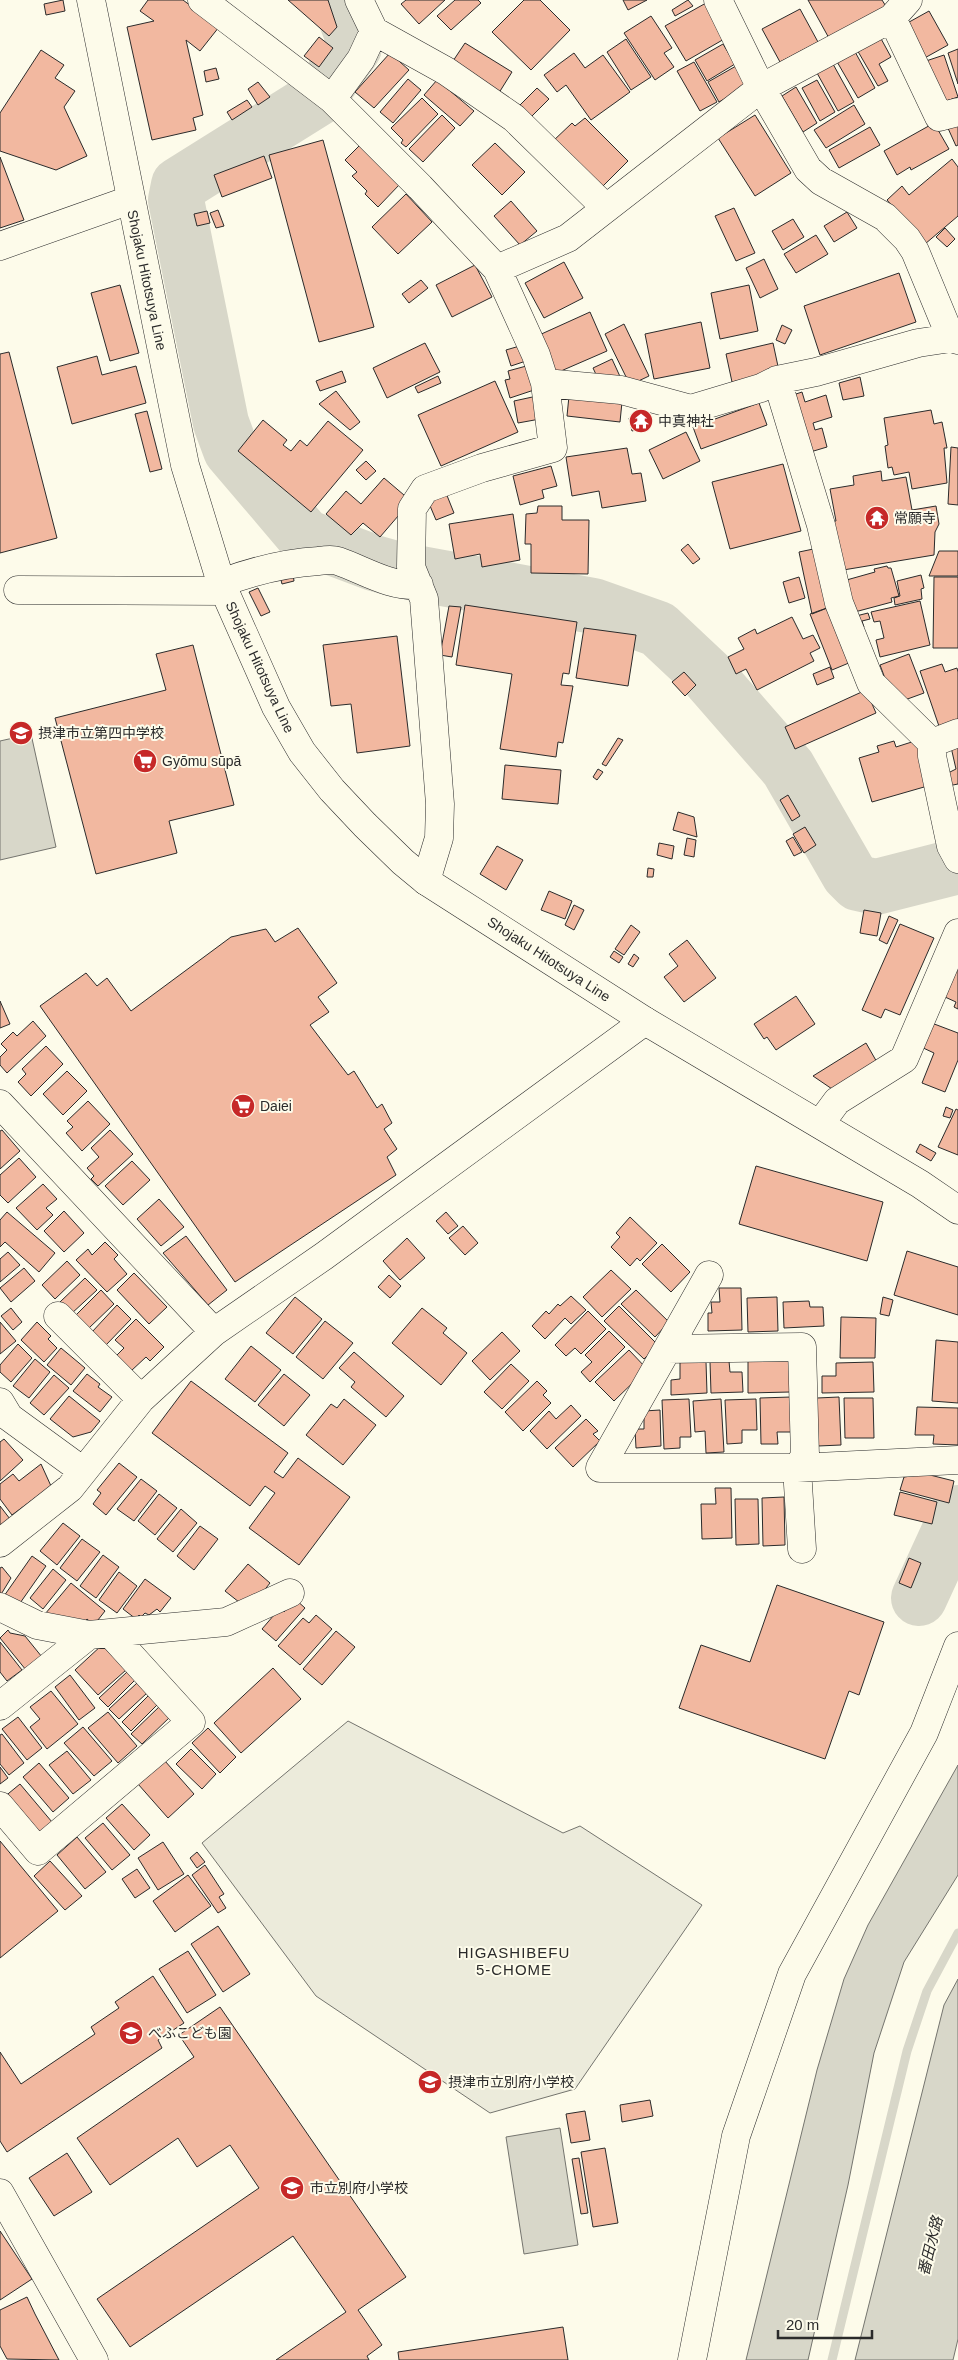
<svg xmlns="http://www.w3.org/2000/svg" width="958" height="2360" font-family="Arial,'Noto Sans JP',sans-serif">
<rect width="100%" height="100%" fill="#fdfbea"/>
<!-- green -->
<path fill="#ecebdb" stroke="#74746e" d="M348,1721l215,112 17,-7 122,79 -127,184 -85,24 -174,-117 -114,-153z"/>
<!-- water -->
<path fill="#d8d7c9" stroke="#74746e" d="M31,734l25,113 -56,13v-119z
M958,1765v110l-54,87 -30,91 -26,132 -40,175h-62l71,-290 27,-91 24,-54z
M958,1979v360l-5,21h-98l89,-355z
M560,2128l18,117 -54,9 -18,-117z"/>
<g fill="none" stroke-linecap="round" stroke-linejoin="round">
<!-- stream -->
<path stroke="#d8d7c9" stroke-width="9" d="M832,2360l75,-309 20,-60 31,-58"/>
<!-- river -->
<path stroke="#d8d7c9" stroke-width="56" d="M339,0l14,36 1,11 -36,51 -139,87 -3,15 45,223 10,27 74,87 69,26 25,7 194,36 65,23 49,46 81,93 61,106 9,9 18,4 82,-21
M919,1598l39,-85"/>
</g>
<!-- building -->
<path fill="#f2b8a0" stroke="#2b2b2b" d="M63,0l2,11 -19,4 -2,-11z
M148,0h35l36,27 -19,24 -14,-11 17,75 -10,3 3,12 -44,10 -25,-113 27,-6 -14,-10z
M288,0h40l9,27 -8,9z
M406,0h39l-26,24 -18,-20z
M455,0h23l3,3 -30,27 -14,-14z
M524,0h16l30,30 -39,40 -39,-38z
M623,0h24l-19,10z
M688,0l5,6 -18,10 -3,-6z
M808,0h74l5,8 -57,32z
M706,3l20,35 -40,23 -21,-35z
M800,9l18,33 -38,20 -18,-33z
M929,11l19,34 -27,15 -19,-34z
M651,16l21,32 -8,5 10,14 -19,13 -31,-47z
M879,35l12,22 -12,7 9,17 -10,5 -22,-38z
M319,37l14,11 -14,19 -15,-11z
M626,39l25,38 -20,13 -24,-38z
M465,43l47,29 -15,24 -48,-29z
M723,44l12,20 -28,17 -12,-21z
M958,49v35l-10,-31z
M41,50l23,15 -9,13 20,13 -11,16 23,49 -31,14 -56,-19v-38z
M854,50l21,38 -17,10 -22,-38z
M390,53l19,17 -35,38 -19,-16z
M574,53l11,15 18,-13 27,37 -39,28 -25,-35 -9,7 -13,-17z
M944,55l14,42 -21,7 -14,-42z
M694,62l23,40 -17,9 -23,-40z
M833,64l21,38 -16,9 -21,-38z
M736,66l11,20 -28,16 -11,-20z
M216,68l3,11 -13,3 -2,-11z
M408,79l13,11 -28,33 -13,-11z
M437,80l37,31 -14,15 -36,-31z
M817,80l18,32 -15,9 -18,-33z
M258,82l12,15 -12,8 -10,-16z
M796,87l21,36 -14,9 -21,-36z
M537,88l12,11 -21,21 -12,-11z
M422,98l16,16 -32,33 -5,-4 2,-3 -12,-12z
M247,100l5,7 -20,13 -5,-8z
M854,105l11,19 -39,24 -12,-18z
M442,115l13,13 -32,34 -14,-13z
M755,115l36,58 -36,23 -37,-58z
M585,118l43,43 -29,29 -47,-48 20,-19 3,3z
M958,121v24l-2,1 -9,-20z
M934,123l15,26 -38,21 -1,-3 -13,8 -13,-24z
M870,127l10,18 -41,23 -10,-18z
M323,140l51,187 -55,15 -50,-187z
M495,143l30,29 -23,23 -30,-30z
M360,145l40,39 -22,23 -13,-13 2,-3 -15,-15 5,-4 -12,-12z
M264,156l8,22 -50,19 -8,-22z
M0,157l24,63 -24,8z
M952,159l6,8v49l-33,28 -38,-44 15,-14 7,9z
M406,194l26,28 -34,32 -26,-27z
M511,201l26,30 -17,14 -26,-29z
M734,208l21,45 -19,8 -21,-45z
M218,210l6,16 -8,2 -6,-15z
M207,211l3,12 -13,3 -3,-12z
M847,212l10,16 -23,14 -10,-16z
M793,219l11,18 -21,13 -11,-19z
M945,228l10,11 -8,8 -11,-10z
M816,235l12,19 -32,19 -12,-19z
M764,259l14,30 -18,9 -14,-30z
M564,262l19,36 -39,20 -19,-35z
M475,265l17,32 -40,20 -16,-32z
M899,273l17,49 -96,33 -16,-49z
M421,280l7,8 -19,15 -7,-9z
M120,285l19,68 -29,8 -19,-68z
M749,285l9,46 -38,8 -9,-46z
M590,312l17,39 -53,23 -17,-38z
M701,322l9,46 -56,11 -9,-45z
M624,324l25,52 -19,9 -25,-51z
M782,325l10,5 -7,14 -9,-4z
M425,343l15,29 -53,26 -14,-30z
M773,343l6,28 -47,11 -6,-28z
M523,345l6,15 -18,6 -5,-16z
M9,352l48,186 -57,15v-199z
M97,356l5,19 34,-9 10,37 -74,21 -15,-57z
M612,359l11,24h-23l-7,-15z
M530,365l7,24 -27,9 -5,-18 5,-1 -2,-8z
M342,371l4,11 -26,9 -4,-10z
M438,376l3,7 -23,10 -3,-6z
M860,377l4,19 -21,4 -4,-17z
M495,381l23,51 -77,34 -23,-51z
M336,391l24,31 -10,8 -31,-26z
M802,392l3,10 21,-7 6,22 -19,6 2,7 7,-2 5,19 -20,6 -17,-57z
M537,396l3,23 -22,4 -4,-22z
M569,396l53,6 -2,20 -53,-6z
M759,403l8,22 -66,24 -8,-22z
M931,410l3,14 8,-2 5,26h-3l3,35 -35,6 -3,-17 -15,3 -2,-8 -4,1 -3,-22 3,-1 -4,-27z
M147,411l15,58 -12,3 -15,-58z
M647,414l3,12 -18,5 -3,-13z
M263,420l24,20 -4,5 8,6 9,-11 7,6 21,-25 35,29 -52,62 -73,-61z
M686,432l14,29 -37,18 -14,-29z
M951,447l7,1v57l-10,-1z
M627,448l5,26 9,-1 5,28 -44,7 -3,-17 -27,5 -6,-39z
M366,461l10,10 -10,9 -10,-10z
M783,464l18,67 -71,18 -18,-67z
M551,466l6,20 -15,4 2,8 -24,7 -7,-29z
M881,471l1,10 24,-4 6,33 24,-4 3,18 -4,8 -1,23 -97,16 -8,-49 7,-1 -6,-32 24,-4 -1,-9z
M384,478l27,23 -31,36 -17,-14 -12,12 -25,-21 20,-23 15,13z
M446,493l8,20 -18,7 -8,-19z
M538,506h24v14h27l-1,54 -57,-1v-29h-6l1,-30 11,-1z
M513,514l7,46 -38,7 -2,-13 -25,5 -6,-35z
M688,544l12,15 -7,5 -12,-14z
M823,547l12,58 -23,9 -13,-62z
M939,551h19v25h-29z
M887,566l1,2h3l8,28 -8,2 1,4 -41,11 -8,-32 32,-9 -1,-3z
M293,574l1,7 -12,3 -2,-8z
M921,575l3,13 -3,1 1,10 -27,6 -1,-7 6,-2 -3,-15z
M799,577l6,21 -16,5 -6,-21z
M934,577h24v71h-25z
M258,588l12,24 -9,4 -12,-24z
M920,601l10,44 -50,12 -4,-17 8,-2 -4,-17 -6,1 -3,-10z
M465,605l112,17 -8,52 -6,-1 -2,12 12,1 -10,57 -5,-1 -2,15 -56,-8 12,-75 -56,-9z
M835,605l21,55 -24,10 -22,-56z
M449,606l12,1 -9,50 -12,-2z
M868,613l2,6 -8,2 2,6 -12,4 -4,-13z
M792,617l11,22 10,-4 7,13 -10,5 4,8 -57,29 -11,-21 -10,5 -8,-17 16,-8 -6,-11 17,-9 2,5z
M584,628l52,7 -8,51 -52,-8z
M397,636l13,110 -53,7 -6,-49 -20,2 -8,-61z
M193,645l41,160 -65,16 8,32 -81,21 -41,-156 111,-28 -10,-36z
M909,654l15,39 -22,8 -10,-4 -12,-32z
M942,664l3,8 12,-4 1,4v54l-17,6 -21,-61z
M830,667l4,11 -17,7 -4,-11z
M684,672l12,13 -11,11 -13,-14z
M866,690l10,23 -81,36 -10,-22z
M618,738l5,2 -17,26 -4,-2z
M918,740l13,45 -59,17 -13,-44 20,-6 -2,-6 17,-5 2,6z
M958,745v39l-10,2 -2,-12 10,-5 -5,-22z
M505,765l56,5 -3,34 -56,-5z
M598,769l5,3 -6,8 -4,-3z
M788,795l12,21 -8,5 -12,-21z
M678,812l16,5 3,20 -24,-7z
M805,827l11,18 -12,8 -11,-19z
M793,837l9,15 -8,4 -8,-15z
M687,838l9,2 -2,17 -10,-2z
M659,843l15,3 -2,13 -15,-4z
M497,846l26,14 -17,30 -26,-16z
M648,868l6,1 -1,8h-6z
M549,891l23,10 -7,18 -24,-9z
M574,905l10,5 -10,20 -9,-5z
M864,910l17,3 -4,23 -17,-3z
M889,916l9,4 -11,24 -8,-4z
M900,924l34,14 -34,77 -15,-6 -4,9 -19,-8z
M631,925l9,7 -16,23 -9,-6z
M298,928l39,55 -19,14 11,15 -19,13 38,50 6,-4 23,37 5,-4 10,19 -8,6 13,20 -10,8 9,18 -161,107 -195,-276 46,-33 11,13 10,-8 24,33 100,-74 35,-8 9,13z
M687,940l29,38 -32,24 -20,-25 14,-11 -9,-12z
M614,951l9,6 -4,6 -9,-6z
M634,954l5,4 -6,9 -5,-3z
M958,967v42l-4,-2 2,-5 -11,-5z
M796,996l19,28 -39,26 -9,-13 -3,2 -10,-15z
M0,1001l10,23 -10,4z
M33,1021l13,15 -39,37 -7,-8v-8l7,-7 -6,-6 12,-12 4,4z
M929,1022l29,11v27l-13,32 -23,-9 12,-30 -15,-7z
M866,1043l12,21 -43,27 -22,-15z
M46,1046l17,18 -32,32 -13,-14 8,-8 -4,-5z
M67,1071l20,20 -24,24 -20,-21z
M88,1101l22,23 -28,27 -16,-18 7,-6 -6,-6z
M946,1107l7,3 -3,8 -7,-2z
M956,1109l2,1v45l-20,-8z
M2,1130l18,21 -20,18v-38z
M110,1130l23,24 -35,32 -7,-7 3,-3 -7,-8 12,-11 -8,-9z
M920,1144l16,9 -5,8 -15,-9z
M19,1158l17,19 -28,26 -8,-8v-20z
M132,1161l18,19 -27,25 -18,-19z
M756,1166l127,36 -16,59 -128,-37z
M43,1184l14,15 -11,9 7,7 -16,15 -21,-22z
M159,1199l25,28 -23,19 -24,-27z
M64,1211l20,22 -20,19 -20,-21z
M7,1212l48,41 -16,19 -34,-30 -5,5v-27z
M446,1212l12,14 -10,8 -12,-13z
M630,1217l27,26 -17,18 -3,-3 -7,8 -19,-19 9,-10 -4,-4z
M463,1226l15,17 -13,12 -16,-17z
M186,1236l41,54 -19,15 -45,-52z
M407,1238l18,20 -25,22 -17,-19z
M105,1242l13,13 -4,4 13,15 -20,18 -31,-32 12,-11 4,6z
M662,1244l28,28 -19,20 -29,-28z
M907,1251l51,16v48l-64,-20z
M8,1252l12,13 -20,17v-23z
M67,1261l13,14 -25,24 -13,-14z
M24,1268l11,13 -24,21 -11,-14z
M611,1270l20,19 -29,28 -19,-20z
M134,1273l33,34 -18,17 -32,-34z
M389,1275l12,11 -11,12 -12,-11z
M85,1278l12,12 -26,24 -11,-12z
M719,1288h22l1,42 -34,1v-18h4l-1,-11h9z
M101,1290l13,14 -25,24 -13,-13z
M636,1290l33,32 -14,15 -34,-33z
M571,1296l15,14 -15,14 -6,-6 -20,21 -13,-13 14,-15 3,3 9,-10 2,2z
M295,1297l27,22 -29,35 -27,-21z
M777,1297l1,34 -30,1 -1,-34z
M883,1297l10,3 -4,16 -9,-2z
M809,1301l1,6h13l1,19 -40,2 -1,-26z
M117,1305l14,14 -25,26 -14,-13z
M619,1306l39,39 -14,14 -40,-38z
M11,1308l11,14 -9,8 -12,-14z
M422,1308l25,20 -4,5 24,20 -26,32 -49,-42z
M588,1311l18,18 -25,25 -6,-6 -9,8 -11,-11z
M841,1317l35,1 -1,40h-35z
M136,1319l28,28 -14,14 -4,-4 -15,14 -15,-15 8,-8 -9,-8z
M325,1321l28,22 -30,36 -27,-22z
M0,1322l16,19 -16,13z
M37,1322l14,14 -3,3 9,9 -13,14 -23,-22z
M609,1331l16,16 -35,35 -9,-10 11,-10 -7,-7z
M502,1332l18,19 -30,29 -18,-19z
M936,1340l22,2v61l-26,-2z
M18,1344l14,14 -21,24 -11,-10v-7z
M251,1346l30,24 -26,32 -30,-23z
M61,1348l24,20 -14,17 -24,-20z
M629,1350l18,19 -33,32 -19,-19z
M354,1352l50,44 -18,21 -35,-30 4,-5 -16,-14z
M35,1359l15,13 -21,26 -16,-12z
M729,1361l1,11h12l1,20 -32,1 -1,-31z
M748,1361h42v31l-42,1z
M680,1362h26l1,31 -36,2v-15l9,-1z
M873,1362l1,30 -52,1v-17h14v-13z
M511,1364l18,17 -27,28 -18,-17z
M87,1374l13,10 -2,3 14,10 -12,15 -27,-21z
M284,1374l26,21 -26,31 -26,-21z
M54,1375l15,13 -25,27 -14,-12z
M191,1381l97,72 -14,19 9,6 15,-20 52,39 -51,68 -50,-37 26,-35 -10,-7 -15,20 -98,-73z
M537,1381l10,10 -4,4 8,8 -28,28 -18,-19z
M69,1396l31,25 -9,11 -18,5 -23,-18z
M791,1397l1,35h-15l1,12h-17l-1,-46z
M839,1397l2,48 -23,1 -1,-48z
M844,1398h29l1,40h-29z
M344,1399l32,26 -33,40 -37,-30 25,-31 6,4z
M689,1399l2,38h-11v11l-16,1 -2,-49z
M721,1399l3,53 -18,1 -1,-22 -10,1 -2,-31z
M756,1399l1,31h-15v13l-15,1 -2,-44z
M571,1405l10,11 -34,33 -17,-18 19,-20 7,8z
M917,1407l41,1v37l-25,-1 1,-9h-19z
M660,1410l1,36 -25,2 -1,-19h9v-18z
M586,1419l12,12 -5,3 7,7 -27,26 -18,-19z
M4,1439l19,21 -23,21v-39z
M119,1463l18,14 -31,38 -13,-11 8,-11 -4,-3z
M41,1464l10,22 -39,29 -12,-16v-15l13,-10 6,7z
M926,1474l28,7 -5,22 -49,-13 4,-13z
M141,1479l16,12 -23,30 -17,-12z
M715,1488h16l1,50 -30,1 -1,-35h15z
M900,1492l37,10 -5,22 -38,-9z
M159,1494l18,14 -22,27 -17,-14z
M784,1497l1,48 -22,1 -1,-48z
M735,1499h23l1,45 -23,1z
M0,1506l10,13 -10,8z
M181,1509l16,14 -24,29 -16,-13z
M63,1523l17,13 -23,29 -17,-14z
M200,1526l18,13 -24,31 -17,-14z
M82,1539l18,13 -23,29 -17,-13z
M103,1555l16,12 -23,31 -16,-12z
M32,1556l14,10 -28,40 -14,-10z
M909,1558l12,5 -10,25 -12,-5z
M248,1564l22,19 -11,14 -4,-4 -11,13 -19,-15z
M2,1567l9,11 -11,18v-28z
M53,1569l13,11 -23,29 -13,-11z
M119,1572l18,14 -20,27 -18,-13z
M145,1579l26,19 -11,14 -3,-3 -8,6 -4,-2 -4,4 -2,-2 -3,4 -13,-10z
M71,1583l34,28 -11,14 -7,-6 -7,9 -35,-14z
M777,1585l107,37 -25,73 -10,-4 -24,68 -146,-51 22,-63 49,17z
M295,1599l10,9 -29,33 -14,-12 18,-21 4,4z
M316,1615l16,14 -32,36 -22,-19 25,-28 6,5z
M8,1630l2,3 15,3 17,21 -16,13 -26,-32z
M336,1631l19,16 -33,38 -19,-16z
M0,1642l22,28 -15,11 -7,-9z
M102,1645l24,25 -28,25 -23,-25z
M273,1668l28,31 -60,54 -27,-30z
M127,1672l8,8 -27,27 -9,-9z
M70,1675l25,33 -16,12 -24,-33z
M137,1683l10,10 -28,26 -10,-10z
M51,1691l27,33 -31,25 -17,-22 10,-8 -10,-12z
M149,1695l9,9 -27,27 -9,-9z
M161,1705l10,11 -29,28 -11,-10z
M108,1712l29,34 -19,17 -30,-35z
M18,1717l24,31 -15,12 -25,-31z
M83,1727l29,34 -18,15 -30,-33z
M208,1728l28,29 -16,16 -28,-30z
M2,1734l22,29 -15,12 -9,-11v-29z
M191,1749l25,25 -14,15 -26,-25z
M67,1751l24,29 -18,14 -24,-29z
M165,1761l29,33 -26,24 -30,-34z
M39,1763l30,35 -16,14 -30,-35z
M0,1767l8,11 -8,6z
M20,1784l32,38 -17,14 -32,-38z
M122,1804l28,31 -16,15 -28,-32z
M103,1823l27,32 -18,15 -27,-32z
M77,1837l29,35 -21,17 -28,-34z
M0,1841l58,70 -58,47z
M163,1842l21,32 -26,16 -20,-32z
M197,1852l8,10 -8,6 -7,-10z
M50,1861l32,35 -17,14 -31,-34z
M205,1865l19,29 -5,3 7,11 -8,5 -26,-38z
M137,1869l13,19 -15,10 -13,-19z
M188,1875l23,31 -36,26 -22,-31z
M218,1926l32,48 -27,18 -32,-48z
M188,1951l28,44 -29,18 -28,-44z
M153,1976l31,47 -26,17 4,8 -155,104 -7,-11v-89l21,32 74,-50 -4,-7 28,-19 -4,-6z
M220,2007l186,270 -48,33 24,35 -15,11 2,4h-93l70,-48 -53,-76 -163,111 -33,-48 162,-111 -29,-43 -33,22 -19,-29 -68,47 -33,-47 117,-81 -15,-22z
M650,2100l3,16 -31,6 -2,-17z
M585,2111l5,29 -19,3 -5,-29z
M605,2148l13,75 -25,4 -12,-75z
M67,2153l25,39 -38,24 -25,-38z
M579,2158l9,55 -7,1 -9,-55z
M0,2231l32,48 -32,21z
M27,2297l8,17 24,46 -52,-1 -7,-13v-36z
M563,2327l5,33h-169l-1,-8z"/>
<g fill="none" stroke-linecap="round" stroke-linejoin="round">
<!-- minor casing -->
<g stroke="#2b2b2b" stroke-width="29">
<path id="minor" d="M202,0l130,99 88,88 77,82 39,86 9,28 76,7 70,19 70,-21 16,-8 39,-8 102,-29 33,-5 7,2
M718,0l43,88 47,81 13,12 64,36 22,22 8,12 36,87
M892,18l47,99 19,-5
M374,31l72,40 68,47 92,90
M332,99l29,-40 13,-28 -15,-31
M0,246l130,-46
M497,269l71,-31 193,-150 131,-70 16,-18
M777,380l44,145 18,78 32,80 61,60
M221,583c32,-12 63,-20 98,-22 6,-1 13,-2 19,0 26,9 51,26 81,24
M18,590l206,1
M958,733l-26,10v13l19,90 7,13
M426,881l13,-43 1,-34 -16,-205 -13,-32 1,-58 13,-20 57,-21 71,-20 -8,-65
M0,1104l214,228
M820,1124l17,-23 67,-42 54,-126
M709,1275l-109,193h197l161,-8
M58,1316l83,83
M668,1349l134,-2 3,109 -8,12 5,81
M0,1402l9,15 74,54
M0,1543l70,-55 71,-89 73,-67 110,-76 321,-235
M0,1607l37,18 52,10 137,-13 64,-29
M0,1706l89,-71
M0,1806l38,45 153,-129 -80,-88
M0,2193l94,167
M692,2360l44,-224 56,-162 132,-241 34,-87"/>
</g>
<!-- major casing -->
<g stroke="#2b2b2b" stroke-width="29">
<path id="major" d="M91,0l94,465 36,118 55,124 26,45 30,38 33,35 38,37 23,19 219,140 275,163 38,26"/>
</g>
<!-- minor -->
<use href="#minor" stroke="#fdfbea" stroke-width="28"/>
<!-- major -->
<use href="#major" stroke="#fdfbea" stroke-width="28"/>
</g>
<!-- icons -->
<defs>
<g id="temple-disc" transform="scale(1.25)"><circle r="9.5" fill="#c62828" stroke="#fdfbea"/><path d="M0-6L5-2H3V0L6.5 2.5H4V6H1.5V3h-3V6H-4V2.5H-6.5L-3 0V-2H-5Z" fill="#fff"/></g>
<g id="school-disc" transform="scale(1.25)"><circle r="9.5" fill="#c62828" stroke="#fdfbea"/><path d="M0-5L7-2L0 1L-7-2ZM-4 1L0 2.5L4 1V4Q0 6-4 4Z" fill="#fff"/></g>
<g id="supermarket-disc" transform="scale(1.25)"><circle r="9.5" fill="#c62828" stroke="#fdfbea"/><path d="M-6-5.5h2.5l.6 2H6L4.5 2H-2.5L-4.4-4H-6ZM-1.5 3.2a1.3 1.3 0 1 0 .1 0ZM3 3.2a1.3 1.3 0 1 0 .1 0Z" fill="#fff"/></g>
</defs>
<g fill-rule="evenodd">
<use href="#temple-disc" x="641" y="421"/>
<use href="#temple-disc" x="877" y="518"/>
<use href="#school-disc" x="21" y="733"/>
<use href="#supermarket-disc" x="145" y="761"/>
<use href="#supermarket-disc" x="243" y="1106"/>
<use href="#school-disc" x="131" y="2033"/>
<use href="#school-disc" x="430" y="2082"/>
<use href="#school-disc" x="292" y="2188"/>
</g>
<g text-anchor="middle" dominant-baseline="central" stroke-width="4" stroke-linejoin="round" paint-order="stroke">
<!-- street labels -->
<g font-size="14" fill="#2b2b2b" stroke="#fdfbea">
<text transform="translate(147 280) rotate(78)">Shojaku Hitotsuya Line</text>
<text transform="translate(260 667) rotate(65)">Shojaku Hitotsuya Line</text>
<text transform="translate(549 959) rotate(33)">Shojaku Hitotsuya Line</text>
</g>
<!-- poi labels -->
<g font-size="14" fill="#2b2b2b" stroke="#fdfbea" text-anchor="start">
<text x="658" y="421">中真神社</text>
<text x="894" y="518">常願寺</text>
<text x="38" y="733">摂津市立第四中学校</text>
<text x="162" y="761">Gyōmu sūpā</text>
<text x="260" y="1106">Daiei</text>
<text x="148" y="2033">べふこども園</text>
<text x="448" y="2082">摂津市立別府小学校</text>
<text x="310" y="2188">市立別府小学校</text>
</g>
<!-- neighbourhood labels -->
<g font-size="15" letter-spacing="1" fill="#2b2b2b" stroke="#fdfbea">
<text x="514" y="1952">HIGASHIBEFU<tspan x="514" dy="17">5-CHOME</tspan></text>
</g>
<!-- water labels -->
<g font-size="15" font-style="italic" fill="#2b2b2b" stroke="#fdfbea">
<text transform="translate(930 2246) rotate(-76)">番田水路</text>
</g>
</g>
<!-- scale -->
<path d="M778 2330v8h94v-8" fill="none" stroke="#2b2b2b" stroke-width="2.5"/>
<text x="786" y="2330" font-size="15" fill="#2b2b2b" stroke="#fdfbea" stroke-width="4" paint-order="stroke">20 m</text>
</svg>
